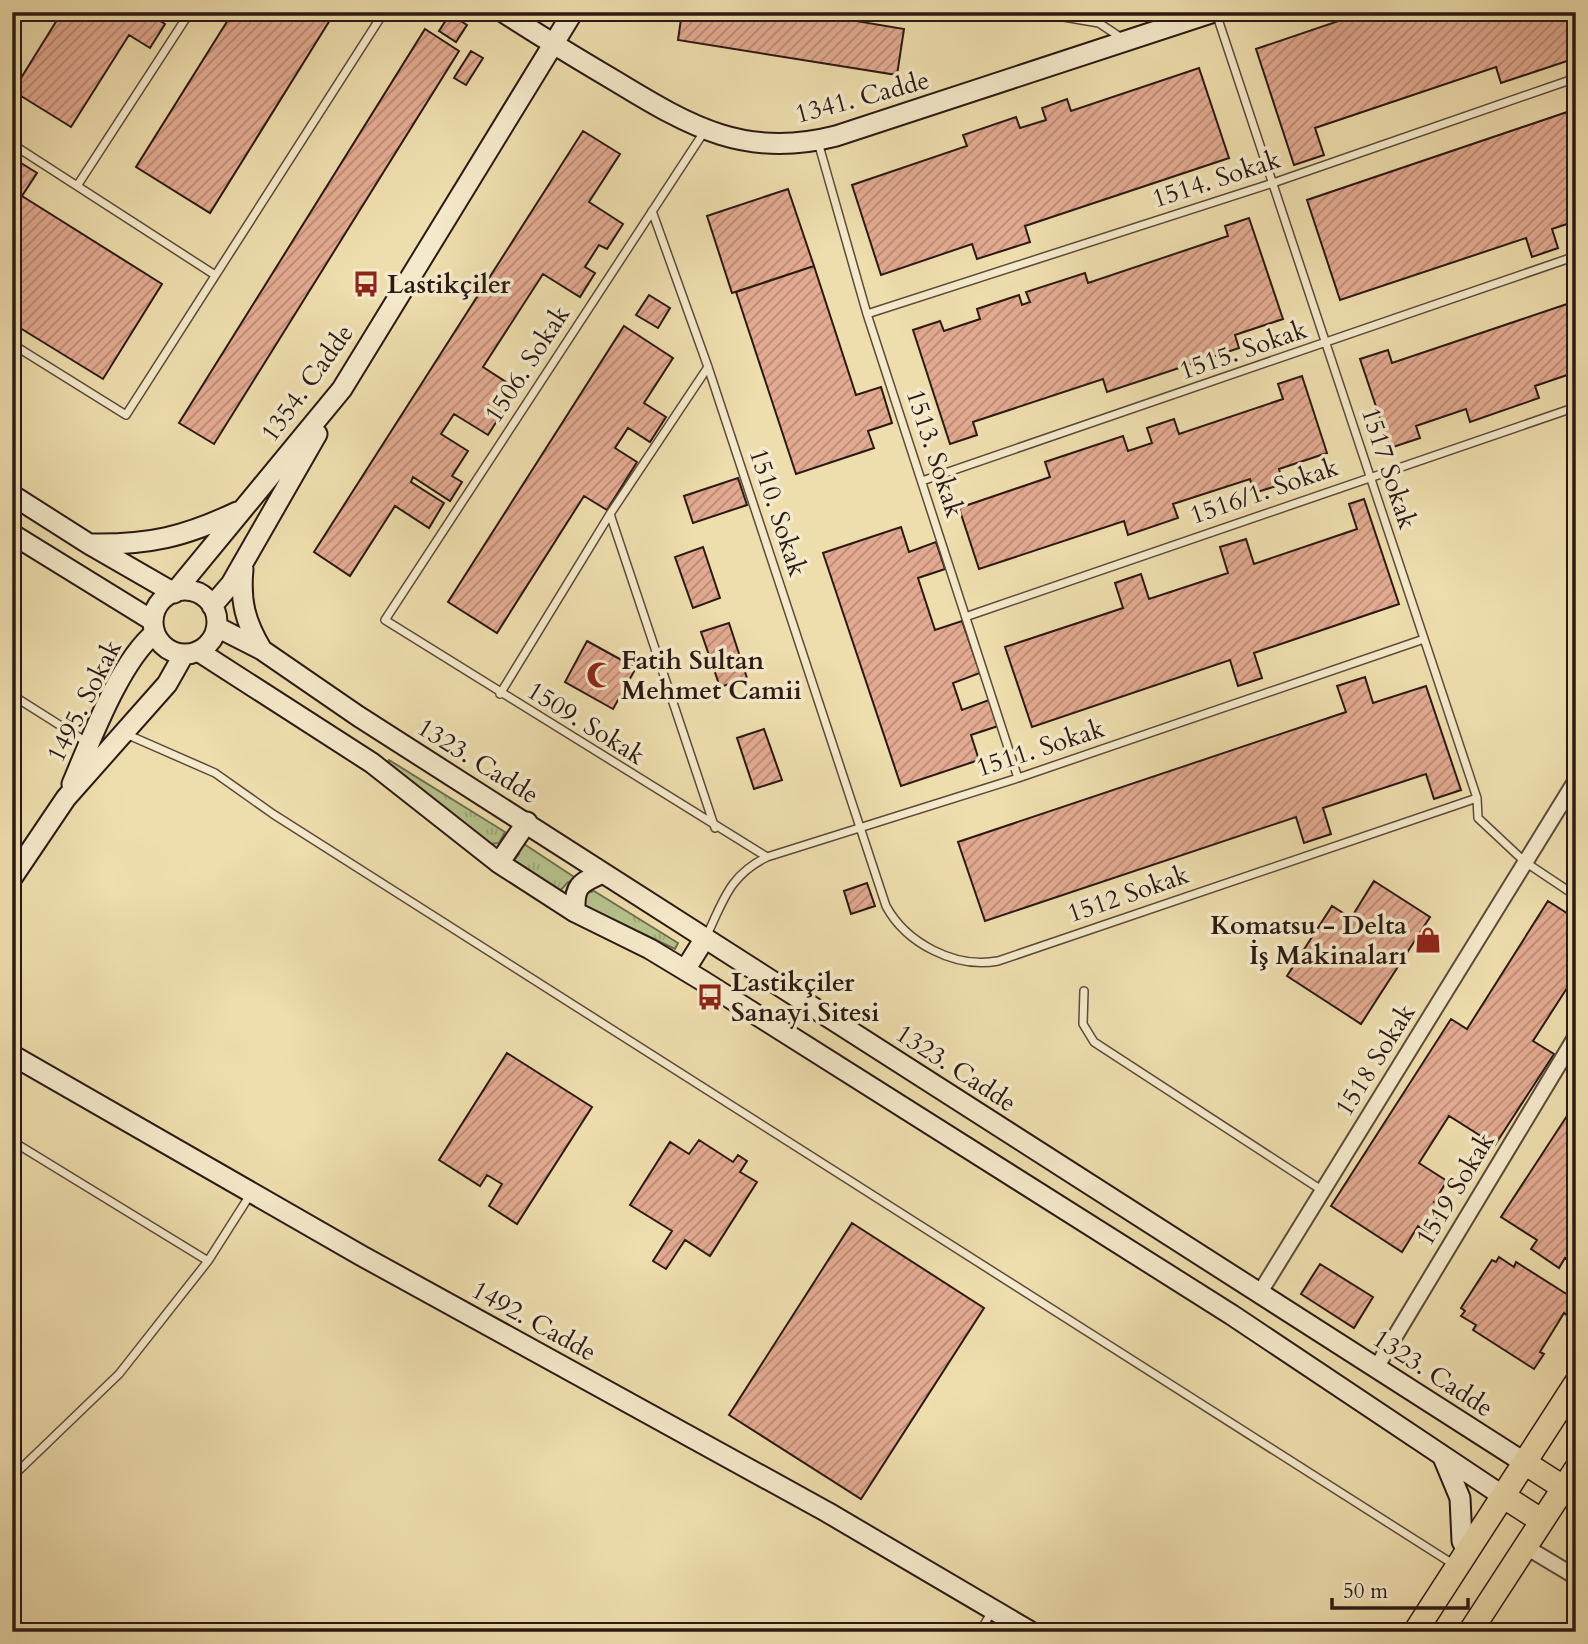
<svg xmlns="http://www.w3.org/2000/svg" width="1588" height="1644" font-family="Cardo,serif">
<defs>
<pattern id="grass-tufts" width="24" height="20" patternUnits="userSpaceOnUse" patternTransform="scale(1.75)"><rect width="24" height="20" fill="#b6c28c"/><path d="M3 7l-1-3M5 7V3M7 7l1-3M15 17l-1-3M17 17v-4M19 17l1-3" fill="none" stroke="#9da678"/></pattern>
<pattern id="building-hatch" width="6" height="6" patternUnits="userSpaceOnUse" patternTransform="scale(1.75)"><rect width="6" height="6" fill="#e3aa91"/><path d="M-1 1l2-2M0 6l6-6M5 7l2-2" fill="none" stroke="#b88a75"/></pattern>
</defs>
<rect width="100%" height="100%" fill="#eeddad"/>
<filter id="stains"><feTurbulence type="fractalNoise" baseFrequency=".00286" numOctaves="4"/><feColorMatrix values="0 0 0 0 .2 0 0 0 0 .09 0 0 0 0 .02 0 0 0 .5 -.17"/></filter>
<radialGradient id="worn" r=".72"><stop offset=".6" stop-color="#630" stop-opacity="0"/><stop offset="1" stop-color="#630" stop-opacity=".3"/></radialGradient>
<!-- grass -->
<path fill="url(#grass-tufts)" stroke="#706e50" stroke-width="2" d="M389,760l116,72 -6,11 -9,1 -103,-81z
M521,842l56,37 -9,3 -9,10 -48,-28 8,-10z
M594,891l84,52 -3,6 -92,-44v-11z"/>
<!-- building -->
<path fill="url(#building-hatch)" stroke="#2b1913" stroke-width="2" d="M62,12h84l19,12 -15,24 -21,-13 -58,92 -58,-36z
M233,12h102l-125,201 -74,-46z
M682,12h118l24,4v-4h28l-2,8 54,9 -7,46 -219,-35z
M1365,12h211v46l-75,25 -5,-16 -181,61 9,27 -30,10 -38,-116z
M450,14l17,11 -11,17 -17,-11z
M425,29l34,22 -245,393 -35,-21z
M471,51l12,7 -17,27 -12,-7z
M1199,68l30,90 -204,68 5,16 -53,17 -5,-15 -91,31 -29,-90 115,-39 -4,-11 53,-18 4,11 26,-8 -4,-12 25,-9 4,12z
M1576,109v112l-24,8 6,19 -26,9 -6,-19 -186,62 -33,-100z
M583,131l37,23 -31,48 34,22 -16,25 -8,-4 -14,22 10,6 -15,24 -37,-23 -60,93 34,22 -29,46 -34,-21 -13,20 27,17 -16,25 10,6 -12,19 -37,-24 -2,5 33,21 -15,25 -34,-22 -45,70 -36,-24z
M13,158l24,15 -15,23 140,88 -59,95 -91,-56z
M788,189l26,77 -82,27 -25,-77z
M1249,218l34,101 -48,16 4,13 -132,44 -4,-13 -130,43 4,13 -27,9 -37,-114 27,-9 4,10 36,-12 -3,-10 42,-14 3,10 8,-3 -4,-10 59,-19 3,10 140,-47 -3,-10z
M814,266l42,129 25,-8 11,36 -24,8 6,17 -78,26 -60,-182z
M649,295l21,13 -12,20 -22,-13z
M1576,301v71l-41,14 4,12 -69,24 -4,-13 -50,17 4,12 -30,10 -30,-89 28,-9 4,13z
M624,326l49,32 -29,45 22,14 -16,25 -22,-14 -13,20 22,14 -30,48 -23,-14 -87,137 -49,-31z
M1302,376l25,77 -48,16 4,15 -29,9 -4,-14 -77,25 5,14 -50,17 -4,-14 -145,48 -20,-61 91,-31 -5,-15 78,-26 5,15 24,-8 -5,-15 27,-9 5,15 104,-35 -5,-15z
M738,478l9,27 -54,18 -9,-27z
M1364,499l35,105 -145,49 8,25 -24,8 -8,-26 -198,67 -27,-80 118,-39 -8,-25 26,-9 8,25 79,-26 -8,-26 26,-8 8,25 103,-35 -8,-25z
M901,527l8,25 27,-10 9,27 -27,9 17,52 27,-9 18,52 -27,10 9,27 27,-10 9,26 -27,9 8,25 -78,26 -78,-233z
M703,547l17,51 -27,10 -18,-51z
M729,623l18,55 -27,9 -19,-55z
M587,641l49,27 -23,41 -48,-27z
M1365,677l8,26 53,-17 35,104 -27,9 -8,-25 -103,34 8,26 -27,9 -8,-26 -311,104 -27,-79 388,-130 -9,-26z
M764,729l18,51 -28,9 -17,-51z
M1374,881l56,36 -69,107 -74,-48 45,-70 19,12z
M867,883l8,23 -24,8 -7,-23z
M1548,901l28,18v55l-43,67 21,13 -59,91 -46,-29 -30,47 28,18 -13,21 9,6 -15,24 -10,-6 -16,26 -71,-46 120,-187 16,10z
M507,1053l85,54 -75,117 -28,-18 13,-22 -15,-9 -7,11 -41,-26z
M1576,1102v163l-11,-7 -6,10 -28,-19 6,-9 -36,-23z
M699,1140l34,22 5,-7 9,6 -7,11 17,10 -47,74 -25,-16 -19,29 -13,-8 19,-30 -42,-26 40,-63 19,12z
M852,1223l132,85 -123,191 -132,-84z
M1499,1257l15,10 2,-5 60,38 -8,16 -4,-3 -24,39 4,2 -10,15 -61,-39 3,-5 -15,-9 4,-5 -4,-3 31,-48 4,2z
M1320,1264l53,33 -19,31 -53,-34z"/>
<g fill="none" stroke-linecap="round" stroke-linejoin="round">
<!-- lane casing -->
<g stroke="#5c4a3a" stroke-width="10">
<path id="lane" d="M1034,12l65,11 24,16
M1216,13l261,785 1,20 47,44 51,34
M12,29l11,-17
M704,132l-319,488 382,237
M818,142l49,172 151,464
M12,144l203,131
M77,186l113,-174
M652,211l56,156 178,539c20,37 69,63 112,55l479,-163
M867,314l406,-131 303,-105
M12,344l114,71 258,-403
M922,481l654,-225
M610,514l105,314
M968,616l608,-209
M500,694l110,-180 98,-147
M12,695l76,48
M126,734l89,39 58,41 1180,750
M706,937c17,-35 23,-62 61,-80l251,-79 406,-139
M1084,991l-1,33 11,18 229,149
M12,1141l196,120
M12,1477l107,-103 89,-113 42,-66
M980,1632l12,-21"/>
</g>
<!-- street casing -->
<g stroke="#5c4a3a" stroke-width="18">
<path id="street" d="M1259,1294l317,-514
M1376,1368l200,-332
M1526,1547l50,30"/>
</g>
<!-- secondary casing -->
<g stroke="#2b1913" stroke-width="23">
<path id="secondary" d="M503,12c37,24 75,47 114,70 74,45 129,77 219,54l378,-124
M12,495l77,49 85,49
M12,534l141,87
M91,544c58,1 93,-7 146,-32
M243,569c-3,32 2,53 19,81
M153 622a32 32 0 1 1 64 0a32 32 0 1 1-64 0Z
M174,593l168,-204 231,-377
M212,606l19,-22 86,-150
M217,627l45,23 96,66 1167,747
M198,651l174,112 127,100 76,49 75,37 53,32 529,334 271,181
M72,784c18,-42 48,-123 83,-151
M499,863l28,-41
M12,878l54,-80 101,-114 17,-30
M575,912c-1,-27 5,-29 28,-39
M685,970l20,-32
M12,1055l350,201 465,256 204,120
M1443,1457l17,41 2,43 5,10"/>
</g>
<!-- primary casing -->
<g stroke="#2b1913" stroke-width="26">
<path id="primary" d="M1525,1463l39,25
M1503,1496l39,25
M1415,1632l161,-249
M1470,1632l106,-163"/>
</g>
<!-- lane -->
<use href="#lane" stroke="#f4e9ca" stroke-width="7"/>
<!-- street -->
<use href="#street" stroke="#f4e9ca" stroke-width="14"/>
<!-- secondary -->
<use href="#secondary" stroke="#f4e9ca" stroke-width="19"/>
<!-- primary -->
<use href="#primary" stroke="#eeddad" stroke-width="23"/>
</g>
<!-- icons -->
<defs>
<g id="bus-bare" transform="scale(2.1)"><path d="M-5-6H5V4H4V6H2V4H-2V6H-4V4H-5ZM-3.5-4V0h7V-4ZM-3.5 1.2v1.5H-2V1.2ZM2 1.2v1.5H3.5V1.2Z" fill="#8f2418" stroke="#f4e9ca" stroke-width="2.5" paint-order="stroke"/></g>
<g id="mosque-bare" transform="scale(2.1)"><path d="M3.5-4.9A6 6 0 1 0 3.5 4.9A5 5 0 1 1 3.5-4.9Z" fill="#8f2418" stroke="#f4e9ca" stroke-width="2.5" paint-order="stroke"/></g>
<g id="shop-bare" transform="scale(2.1)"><path d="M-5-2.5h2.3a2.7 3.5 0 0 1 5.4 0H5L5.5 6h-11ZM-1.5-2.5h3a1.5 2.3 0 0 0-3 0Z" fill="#8f2418" stroke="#f4e9ca" stroke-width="2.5" paint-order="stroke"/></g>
</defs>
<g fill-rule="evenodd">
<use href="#bus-bare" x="366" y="284"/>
<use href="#mosque-bare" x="600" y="675"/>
<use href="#shop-bare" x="1428" y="940"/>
<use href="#bus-bare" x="710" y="997"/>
</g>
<g text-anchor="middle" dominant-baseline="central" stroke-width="7" stroke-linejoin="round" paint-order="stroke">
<!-- street labels -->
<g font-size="26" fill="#2b1913" stroke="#f4e9ca">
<text transform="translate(862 97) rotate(-15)">1341. Cadde</text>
<text transform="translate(1216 179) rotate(-18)">1514. Sokak</text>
<text transform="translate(1243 350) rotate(-19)">1515. Sokak</text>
<text transform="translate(527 364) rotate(-57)">1506. Sokak</text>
<text transform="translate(307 383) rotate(-54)">1354. Cadde</text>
<text transform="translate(935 453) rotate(72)">1513. Sokak</text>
<text transform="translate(1389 468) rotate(72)">1517 Sokak</text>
<text transform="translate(1264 491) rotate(-19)">1516/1. Sokak</text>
<text transform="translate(778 512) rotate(72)">1510. Sokak</text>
<text transform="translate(84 701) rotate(-63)">1495. Sokak</text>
<text transform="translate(586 723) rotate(32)">1509. Sokak</text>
<text transform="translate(1040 748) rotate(-18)">1511. Sokak</text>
<text transform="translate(478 761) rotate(32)">1323. Cadde</text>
<text transform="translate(1128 894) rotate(-19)">1512 Sokak</text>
<text transform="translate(1375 1060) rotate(-58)">1518 Sokak</text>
<text transform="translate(956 1068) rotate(33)">1323. Cadde</text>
<text transform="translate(1455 1189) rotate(-59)">1519 Sokak</text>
<text transform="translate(534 1321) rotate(29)">1492. Cadde</text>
<text transform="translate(1433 1373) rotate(33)">1323. Cadde</text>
</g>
<!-- poi labels -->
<g font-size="26" font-weight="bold" fill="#2b1913" stroke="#f4e9ca" text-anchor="start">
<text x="387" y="284">Lastikçiler</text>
<text x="621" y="660">Fatih Sultan<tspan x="621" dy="30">Mehmet Camii</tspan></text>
<text x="1407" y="925" text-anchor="end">Komatsu - Delta<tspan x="1407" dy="30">İş Makinaları</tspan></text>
<text x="731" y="982">Lastikçiler<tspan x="731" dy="30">Sanayi Sitesi</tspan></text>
</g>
</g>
<!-- margin -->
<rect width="1588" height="1644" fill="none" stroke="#eeddad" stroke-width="42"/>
<rect x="14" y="14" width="1560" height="1616" fill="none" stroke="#2b1913" stroke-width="3.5"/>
<rect x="21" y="21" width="1546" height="1602" fill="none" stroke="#2b1913" stroke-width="2"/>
<!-- scale -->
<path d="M1332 1598v10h136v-10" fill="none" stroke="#2b1913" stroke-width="3.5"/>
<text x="1343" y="1598" font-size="21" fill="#2b1913" stroke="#f4e9ca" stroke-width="5" paint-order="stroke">50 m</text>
<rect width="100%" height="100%" filter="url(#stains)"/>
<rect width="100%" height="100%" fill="url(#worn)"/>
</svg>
